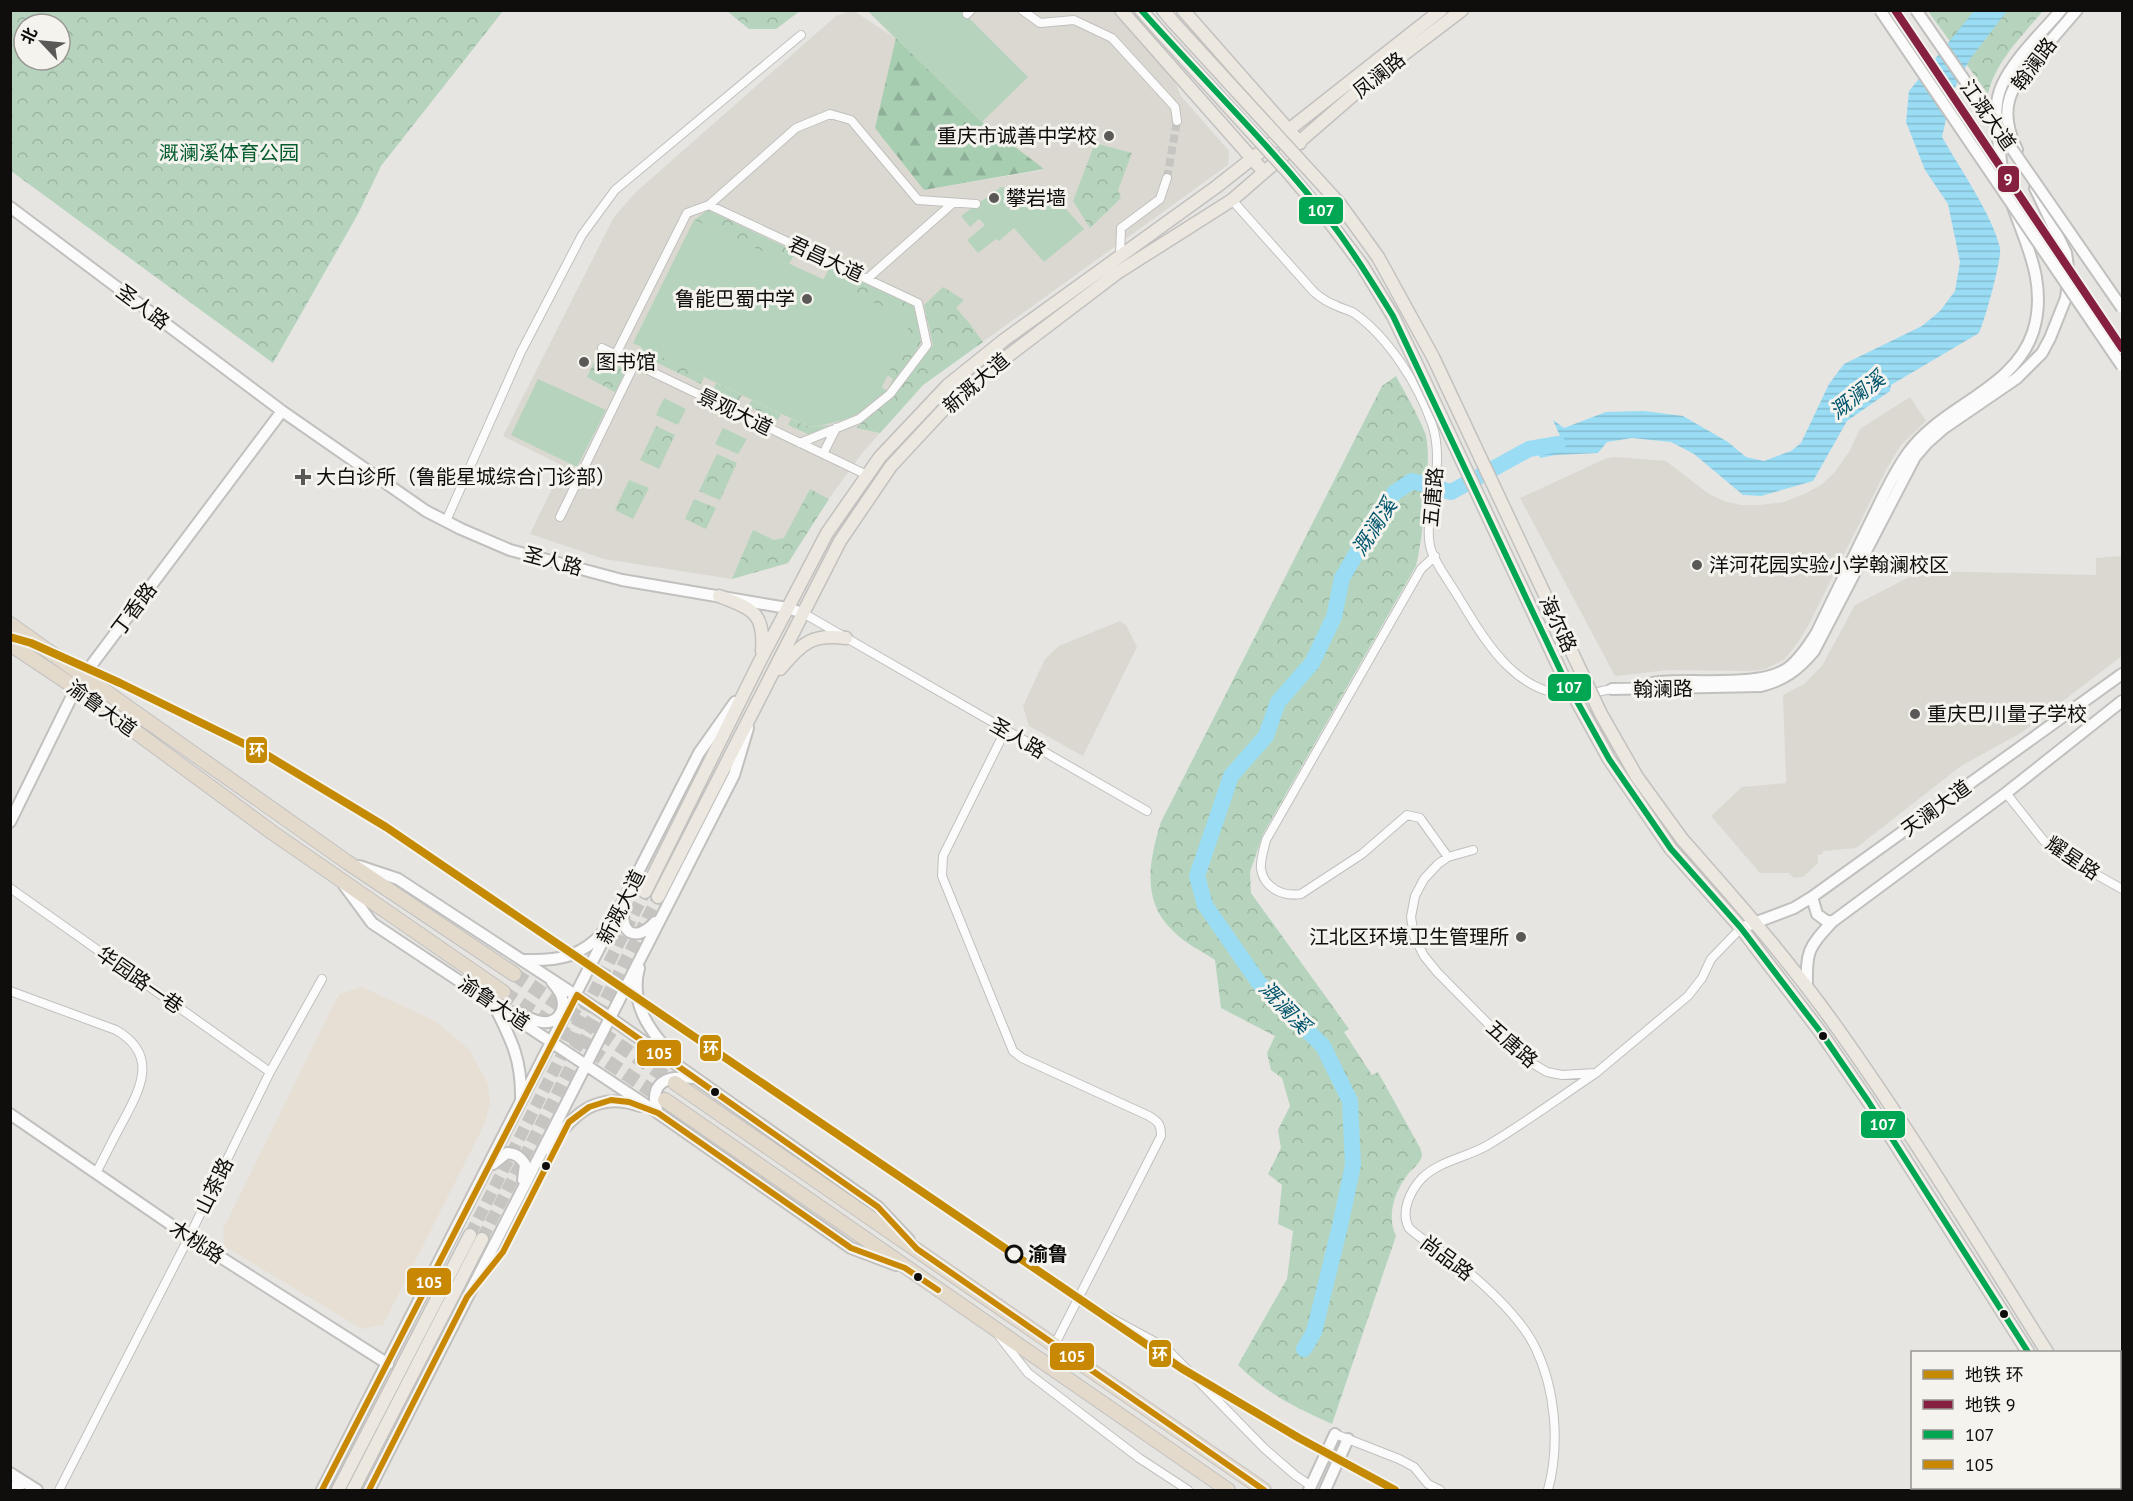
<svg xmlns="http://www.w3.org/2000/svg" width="2133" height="1501" font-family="'PT Sans','Noto Sans SC',sans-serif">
<defs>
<pattern id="forest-firs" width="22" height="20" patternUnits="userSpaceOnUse" patternTransform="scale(1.5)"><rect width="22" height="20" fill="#a8ceb2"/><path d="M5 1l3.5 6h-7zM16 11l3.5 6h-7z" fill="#8fb098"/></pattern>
<pattern id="park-crowns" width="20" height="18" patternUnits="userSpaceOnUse" patternTransform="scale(1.5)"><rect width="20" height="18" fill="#b6d4bd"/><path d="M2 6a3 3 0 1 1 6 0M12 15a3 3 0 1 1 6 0" fill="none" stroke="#9bb5a1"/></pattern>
<pattern id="water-rules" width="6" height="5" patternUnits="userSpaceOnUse" patternTransform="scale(1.5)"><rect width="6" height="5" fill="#9adcf4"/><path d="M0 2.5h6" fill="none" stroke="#84bcd0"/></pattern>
</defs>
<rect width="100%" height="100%" fill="#e6e5e2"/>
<!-- commercial -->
<path fill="#e7dfd3" d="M362,987l73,34 34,28 19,35 2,20 -5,19 -102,202 -21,4 -138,-83 -1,-17 116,-235z"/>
<!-- built -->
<path fill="#dad8d0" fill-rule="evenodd" d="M851,11h3l38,25 -24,-25h248l55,62 10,23 48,55 -1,14 -305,220 -60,67 -46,63 -29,48 -56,16 -128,-20 -74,-25 33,-68 -60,-30 111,-219 22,-25 200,-176zM897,39l85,83 61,48 -119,20z
M1910,397l16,24 -25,24 -14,23 -79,158 -9,15 -15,19 -19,9 -14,2 -82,-1 -54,6 -95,-178 87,-40 9,-1 50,4 43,33 15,7 17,4h19l24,-3 20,-8 17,-9 14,-13 14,-20 11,-23z
M2122,556v100l-101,77 -60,33 -105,82 -33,3v3l-5,1v8l-15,14 -9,1 -5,-5h-29l-49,-57 31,-29 44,-4 -3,-88 21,-11 18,-18 33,-61 66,-34 175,4v-17z
M1120,621l6,4 11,22 -54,109 -54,-30 -6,-20 22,-47 14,-13z"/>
<!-- forest -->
<path fill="url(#forest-firs)" d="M896,38l86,84 62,47 -120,21 -49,-62z"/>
<!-- park -->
<path fill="url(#park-crowns)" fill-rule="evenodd" d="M11,10h492v1l-122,155 -23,48 -85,149 -262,-192zM24,24h36v36h-36z
M727,11h73l-24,18h-27z
M1928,11h115c-21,25 -48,51 -55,83z
M1095,143l37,10 -14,37 3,8 -31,30 -17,-27z
M708,210l88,42 -7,12 -95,-44z
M830,267l85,39 6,36 -7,13 -25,37 -18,12 9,-17 7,3 6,-11 -6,-4 24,-55 -88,-40z
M943,287l21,13 -8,8 14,16 13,18 -60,43 -43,48 -24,-5 37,-32 40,-51 -9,-40z
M642,347l62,30 -3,7 -62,-30z
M597,356l29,14 -11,22 -28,-15z
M1396,376c10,19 22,38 29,57 8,20 -3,111 -9,133l-153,268 -13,38 1,21 98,136 -5,3 28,43 6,-3 41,74c1,0 3,8 3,9 -1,8 -9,13 -14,19 -13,17 -22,41 -12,62l-64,188c-37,-17 -65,-30 -94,-59l49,-86 6,-48 -15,-7 4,-39 -14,-11 13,-26 -3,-18 12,-24 -8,-28 -11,-8 -4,-17 8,-17 -54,-28 -6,-48c-13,-9 -31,-17 -42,-29 -32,-30 -24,-71 -12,-109l221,-436z
M716,383l26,12 -4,6 -25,-11z
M752,400l29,14 -3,6 -30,-14z
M791,419l18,8 20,-2 -19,10 -22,-10z
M656,426l19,9 -16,34 -19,-9z
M717,454l20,9 -17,37 -21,-9z
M629,480l20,8 -16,31 -18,-9z
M810,489l19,10 -41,64 -56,16 21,-49 21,10 10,-2z
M694,499l22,9 -10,21 -21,-10z"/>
<!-- pitch -->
<path fill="#b6d4bd" d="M868,11h94l66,66 -46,45z
M1001,187l62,5v14l21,23 -40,33 -30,-34 -15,13 -3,-2 -18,14 -11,-13 18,-15 -6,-6 -9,8 -9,-11z
M694,220l218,100c-9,18 -29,73 -42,85 -14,13 -42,20 -61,22l-176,-84z
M538,379l68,31 -29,57 -66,-32z
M664,398l22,11 -8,16 -22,-10z
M723,428l24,11 -9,15 -23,-10z"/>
<!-- water -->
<path fill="url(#water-rules)" d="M1974,11h33l-37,48 -18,34 -10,44c17,30 51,79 58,111 2,11 -15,72 -21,85l-88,52 -1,6 -43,30 -34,60 -52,15 -18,-1 -49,-41 -23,-12 -39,-4 -25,4 -9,11 -43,2 -15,3 -4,-16 24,-6 -7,-16 11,8 42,-16 38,-1 39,5 45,26 18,15 18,4 27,-10 10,-8 28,-59 15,-20 78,-38 18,-15 15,-20 5,-29 -12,-58 -23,-34 -19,-48 3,-31z"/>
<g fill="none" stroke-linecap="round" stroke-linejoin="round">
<!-- river -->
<path stroke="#9adcf4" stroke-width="16" d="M1304,1349l10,-17 26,-106 13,-61 -3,-64 -27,-55 -64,-63 -54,-78 -8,-29 34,-100 35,-40 12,-34 34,-39 22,-46 8,-39 24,-41 28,-44 18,-12 39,11 78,-43 29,-5"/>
<!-- street-tunnel -->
<path stroke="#c6c5c2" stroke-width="8" stroke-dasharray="8 4" stroke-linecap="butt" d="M1167,178l10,-57"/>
<!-- primary-tunnel -->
<path stroke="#c6c5c2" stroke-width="12" stroke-dasharray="12 6" stroke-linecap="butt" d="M470,1235l175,-343
M482,1239l176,-342"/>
<!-- highway-tunnel -->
<path stroke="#c6c5c2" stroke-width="14" stroke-dasharray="14 7" stroke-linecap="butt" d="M514,974l161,109
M503,992l162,108"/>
<!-- street casing -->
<g stroke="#c1c0be" stroke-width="10">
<path id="street" d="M1022,10l18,13 34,-3 38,18 63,69 2,14
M967,14l4,-4
M1232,200l82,92c7,6 15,11 23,14 6,3 12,4 17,7 34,24 65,72 78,111 9,26 4,55 0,81 -2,14 -5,27 -2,41 3,15 21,38 29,52 27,44 57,98 116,97 12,0 25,-4 37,-6
M709,205l87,-77 34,-14 21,6 67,80 58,4
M1120,256l1,-28 39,-29 7,-21
M867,279l86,-76
M602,348l265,127
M616,354l71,-141 22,-8 209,98 9,42 -37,49 -31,25 -59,24
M823,454l13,-26
M560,517l75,-154
M446,521l75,-169 61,-117 33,-45 186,-155
M1435,556l-14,13 -155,271c-2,9 -6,20 -5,29 3,19 22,28 40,25l61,-40 45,-39 13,3 28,39
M803,613l344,198
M1005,731l-62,125 -1,20 71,175 9,7 127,58c10,6 12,9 12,20l-106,208
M2006,793l38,48 30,21 48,27
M1473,850l-25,7 -10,7 -14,15 -9,17 -4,21 3,19 10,20 13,16 83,84 27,16 15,3 34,-2 92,-77 14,-18 9,-19 30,-31
M10,888l260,184
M10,991l106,39c43,25 25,58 6,93 -9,16 -17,33 -26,50
M1078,1300l88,48 99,101 30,26 16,11
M999,1336l29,37 111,85 49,32
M1335,1434l64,25 15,8 14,17 12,6
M59,1490l130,-253 81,-165 52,-93
M1548,1490c12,-45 8,-100 -13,-143 -14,-28 -46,-58 -70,-78 -17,-15 -39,-25 -56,-41 -9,-16 1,-37 13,-50 19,-18 44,-20 66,-33 37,-22 72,-48 108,-72"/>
</g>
<!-- secondary casing -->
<g stroke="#c1c0be" stroke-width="14">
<path id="secondary" d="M2017,150c-21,-43 -6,-64 23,-97 12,-14 24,-28 37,-43
M10,207l272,204 144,100 35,18 49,21 112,30 165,28 16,5
M1653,683c37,-6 105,6 135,-15 12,-9 21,-23 29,-36 17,-36 35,-71 52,-107 12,-24 23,-50 39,-72 34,-48 106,-63 125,-121 18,-57 -17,-103 -30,-157 -2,-12 -3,-24 -5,-36 -2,-19 -4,-36 4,-54 13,-28 39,-51 59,-75
M1612,689l149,-3c23,-6 37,-16 53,-35l101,-194 12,-14 17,-15 73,-50 25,-25 8,-15 16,-40 3,-24 -3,-21 -31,-65
M10,822l66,-134 8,-13 198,-264
M359,866l39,13 211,138 269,190 31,33
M344,885l28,38 286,190 193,135 45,17
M1812,897l5,17 8,6 7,2
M624,906c-5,28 12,37 31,16
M1741,928l53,-20 18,-11 310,-223
M525,960c34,1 57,-3 80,-30
M639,968c-10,37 12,65 37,91
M1807,987c-1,-36 1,-39 25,-65l174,-129 116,-92
M494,1005c18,36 28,55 27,96
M515,1012c8,3 18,9 27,10 14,2 24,-10 20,-24 -1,-6 -6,-11 -10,-16
M658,1113c-11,-31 10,-38 35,-35
M10,1114l179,123 199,127
M547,1149c27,-34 48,-59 93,-43
M493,1164l14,-11c9,1 12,3 18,11l-2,16
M10,1473l27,17
M10,1485l9,5
M322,1490l377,-737 36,-51
M369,1490l365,-715 14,-47
M1309,1490l26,-56
M1325,1490l23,-51"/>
</g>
<!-- primary casing -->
<g stroke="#c2c1c0" stroke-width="15">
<path id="primary" d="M1121,10l143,162
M1141,10l21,24
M1163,10l11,13
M1183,10l117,133
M719,596c33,13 46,16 43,55
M780,669c22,-25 31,-36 66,-31
M1682,839c53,60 106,120 153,186 75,105 143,217 212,327
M1671,849l70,79 81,106 46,67 160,251
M645,892l116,-233 66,-126 53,-76 68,-72 56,-45 212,-153 225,-177
M658,897l182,-356 51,-75 67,-72 159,-121 115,-73 142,-123 88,-67
M2120,1469l2,5
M2116,1488l2,2
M338,1490l132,-255
M353,1490l129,-251"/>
</g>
<!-- highway casing -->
<g stroke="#c2c1c0" stroke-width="16">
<path id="highway" d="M10,624l337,238 167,112
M10,644l66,44 197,145 230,159
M675,1083l589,407
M665,1100l563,390"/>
</g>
<!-- street -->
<use href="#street" stroke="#fbfbfb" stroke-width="8"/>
<!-- secondary -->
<use href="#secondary" stroke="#fbfbfb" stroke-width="10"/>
<!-- primary -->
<use href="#primary" stroke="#ede8df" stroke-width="12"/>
<!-- highway -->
<use href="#highway" stroke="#e3dacc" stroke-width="14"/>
<!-- secondary-bridge casing -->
<g stroke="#c1c0be" stroke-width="14" stroke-linecap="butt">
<path id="secondary-bridge" d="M1880,10l242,356
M1916,10l206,298"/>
</g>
<!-- primary-bridge casing -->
<g stroke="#c2c1c0" stroke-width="15" stroke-linecap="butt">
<path id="primary-bridge" d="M1174,23l165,180 39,54 55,100 168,357 36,63 45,62
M1162,34l125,137 38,45 37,49 31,51 23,47 147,313 46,83 62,90"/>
</g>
<!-- secondary-bridge -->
<use href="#secondary-bridge" stroke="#fbfbfb" stroke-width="10"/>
<!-- primary-bridge -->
<use href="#primary-bridge" stroke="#ede8df" stroke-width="12"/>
<!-- bus-1 casing -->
<g stroke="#f4f3ee" stroke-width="10">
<path id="bus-1" d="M1141,10c64,72 133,139 192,215 22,29 41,60 60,91l170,360 46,83 62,90 70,79 81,106 46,67 160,251"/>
</g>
<!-- bus-2 casing -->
<g stroke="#f4f3ee" stroke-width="10">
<path id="bus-2" d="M322,1490l255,-495 301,212 39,42 347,241
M369,1490l98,-193 36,-45 66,-130 20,-15 22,-7 18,2 29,11 193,135 54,20 33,22"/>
</g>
<!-- bus-1 -->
<use href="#bus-1" stroke="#00a651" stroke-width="6"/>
<!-- bus-2 -->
<use href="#bus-2" stroke="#c98803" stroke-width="6"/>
<!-- metro-1 casing -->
<g stroke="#f4f3ee" stroke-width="12">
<path id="metro-1" d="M10,637l21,6 89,40 145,71 121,73 795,541 118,70 96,52"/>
</g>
<!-- metro-2 casing -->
<g stroke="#f4f3ee" stroke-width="12">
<path id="metro-2" d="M1895,10l227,338"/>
</g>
<!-- metro-1 -->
<use href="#metro-1" stroke="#c58a03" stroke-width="8"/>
<!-- metro-2 -->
<use href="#metro-2" stroke="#862041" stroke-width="8"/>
</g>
<!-- markers -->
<g fill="#5a5958" stroke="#f4f3ee" stroke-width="2">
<circle cx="1109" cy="136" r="6"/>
<circle cx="994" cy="198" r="6"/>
<circle cx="807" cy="299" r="6"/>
<circle cx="584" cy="362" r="6"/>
<path d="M300 468h6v6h6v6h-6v6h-6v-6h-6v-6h6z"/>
<circle cx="1697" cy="565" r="6"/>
<circle cx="1915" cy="714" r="6"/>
<circle cx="1521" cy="937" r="6"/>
</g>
<g fill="#0f0e0d" stroke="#f4f3ee" stroke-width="2">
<circle cx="1823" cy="1036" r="5"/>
<circle cx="715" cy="1092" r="5"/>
<circle cx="546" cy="1166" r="5"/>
<circle cx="918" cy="1277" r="5"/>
<circle cx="2004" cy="1314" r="5"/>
</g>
<circle fill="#f4f3ee" stroke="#0f0e0d" stroke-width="3" cx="1014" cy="1254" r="8"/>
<g text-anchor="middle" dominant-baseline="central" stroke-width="6" stroke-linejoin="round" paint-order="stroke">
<!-- street labels -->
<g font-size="20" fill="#0f0e0d" stroke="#f4f3ee">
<text transform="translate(2034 64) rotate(-53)">翰澜路</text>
<text transform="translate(1379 75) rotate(-39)">凤澜路</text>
<text transform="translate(1988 115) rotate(55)">江溉大道</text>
<text transform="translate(826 259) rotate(25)">君昌大道</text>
<text transform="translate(143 307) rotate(37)">圣人路</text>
<text transform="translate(976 383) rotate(-41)">新溉大道</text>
<text transform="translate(735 412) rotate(26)">景观大道</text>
<text transform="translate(1433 497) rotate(-85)">五唐路</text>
<text transform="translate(553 561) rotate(15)">圣人路</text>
<text transform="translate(134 609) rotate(-53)">丁香路</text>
<text transform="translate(1558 624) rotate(65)">海尔路</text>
<text transform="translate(1663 689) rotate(-1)">翰澜路</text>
<text transform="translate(102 708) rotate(36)">渝鲁大道</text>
<text transform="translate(1018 738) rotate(30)">圣人路</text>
<text transform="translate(1936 808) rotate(-36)">天澜大道</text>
<text transform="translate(2073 858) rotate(34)">耀星路</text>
<text transform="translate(621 907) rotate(-63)">新溉大道</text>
<text transform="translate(140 980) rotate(35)">华园路一巷</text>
<text transform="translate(494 1003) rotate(34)">渝鲁大道</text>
<text transform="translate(1512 1044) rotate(41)">五唐路</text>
<text transform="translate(214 1186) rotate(-64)">山茶路</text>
<text transform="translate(197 1242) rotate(33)">木桃路</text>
<text transform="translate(1447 1258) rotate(37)">尚品路</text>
</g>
<!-- poi labels -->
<g font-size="20" fill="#0f0e0d" stroke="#f4f3ee" text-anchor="start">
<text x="1097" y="136" text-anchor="end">重庆市诚善中学校</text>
<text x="1006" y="198">攀岩墙</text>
<text x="795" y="299" text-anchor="end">鲁能巴蜀中学</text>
<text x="596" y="362">图书馆</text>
<text x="316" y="477">大白诊所（鲁能星城综合门诊部）</text>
<text x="1709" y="565">洋河花园实验小学翰澜校区</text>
<text x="1927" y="714">重庆巴川量子学校</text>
<text x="1509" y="937" text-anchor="end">江北区环境卫生管理所</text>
</g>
<!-- park labels -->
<g font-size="20" fill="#055c2f" stroke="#f4f3ee">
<text x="229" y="153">溉澜溪体育公园</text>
</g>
<!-- stop labels -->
<g font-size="20" font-weight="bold" fill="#0f0e0d" stroke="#f4f3ee" text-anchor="start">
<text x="1028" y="1254">渝鲁</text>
</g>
<!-- water labels -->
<g font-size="21" font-style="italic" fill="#00556c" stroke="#f4f3ee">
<text transform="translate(1857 395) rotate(-38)">溉澜溪</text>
<text transform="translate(1374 527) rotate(-57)">溉澜溪</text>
<text transform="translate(1285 1007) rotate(46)">溉澜溪</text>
</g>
</g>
<g stroke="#f4f3ee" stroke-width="2">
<rect x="1997" y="165" width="23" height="28" rx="6" fill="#862041"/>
<rect x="1298" y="196" width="46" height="29" rx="6" fill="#00a651"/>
<rect x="1547" y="673" width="45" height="29" rx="6" fill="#00a651"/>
<rect x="245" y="736" width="23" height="28" rx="6" fill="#c58a03"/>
<rect x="699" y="1034" width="23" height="28" rx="6" fill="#c58a03"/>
<rect x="636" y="1039" width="46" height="28" rx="6" fill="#c98803"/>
<rect x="1860" y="1110" width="46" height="29" rx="6" fill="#00a651"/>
<rect x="406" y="1267" width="46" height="29" rx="6" fill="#c98803"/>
<rect x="1148" y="1339" width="24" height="29" rx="6" fill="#c58a03"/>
<rect x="1049" y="1342" width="46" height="29" rx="6" fill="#c98803"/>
</g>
<g font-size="16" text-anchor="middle" font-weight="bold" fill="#fff">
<text x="2008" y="185">9</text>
<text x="1321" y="216">107</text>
<text x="1569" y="693">107</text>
<text x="257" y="756">环</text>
<text x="711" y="1054">环</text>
<text x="659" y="1059">105</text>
<text x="1883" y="1130">107</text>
<text x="429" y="1288">105</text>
<text x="1160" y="1360">环</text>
<text x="1072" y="1362">105</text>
</g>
<!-- border -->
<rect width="2133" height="1501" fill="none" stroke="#0f0e0d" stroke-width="24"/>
<!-- legend -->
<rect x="1911" y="1351" width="210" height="138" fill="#f4f3ee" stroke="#989794" stroke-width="1.5"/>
<rect x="1923" y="1370" width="30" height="9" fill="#c58a03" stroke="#989794" stroke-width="1.5"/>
<text x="1965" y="1381" font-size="18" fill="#0f0e0d">地铁 环</text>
<rect x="1923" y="1400" width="30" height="9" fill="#862041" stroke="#989794" stroke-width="1.5"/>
<text x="1965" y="1411" font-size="18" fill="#0f0e0d">地铁 9</text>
<rect x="1923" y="1430" width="30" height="9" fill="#00a651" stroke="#989794" stroke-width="1.5"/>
<text x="1965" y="1441" font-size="18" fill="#0f0e0d">107</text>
<rect x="1923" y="1460" width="30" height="9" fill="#c98803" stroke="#989794" stroke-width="1.5"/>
<text x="1965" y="1471" font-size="18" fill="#0f0e0d">105</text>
<!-- north arrow -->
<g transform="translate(42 42) rotate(296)"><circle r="28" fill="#f4f3ee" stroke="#989794" stroke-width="1.5"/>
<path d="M0-4.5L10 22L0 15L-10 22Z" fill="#5a5958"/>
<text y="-9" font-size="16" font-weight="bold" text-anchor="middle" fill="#0f0e0d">北</text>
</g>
</svg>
